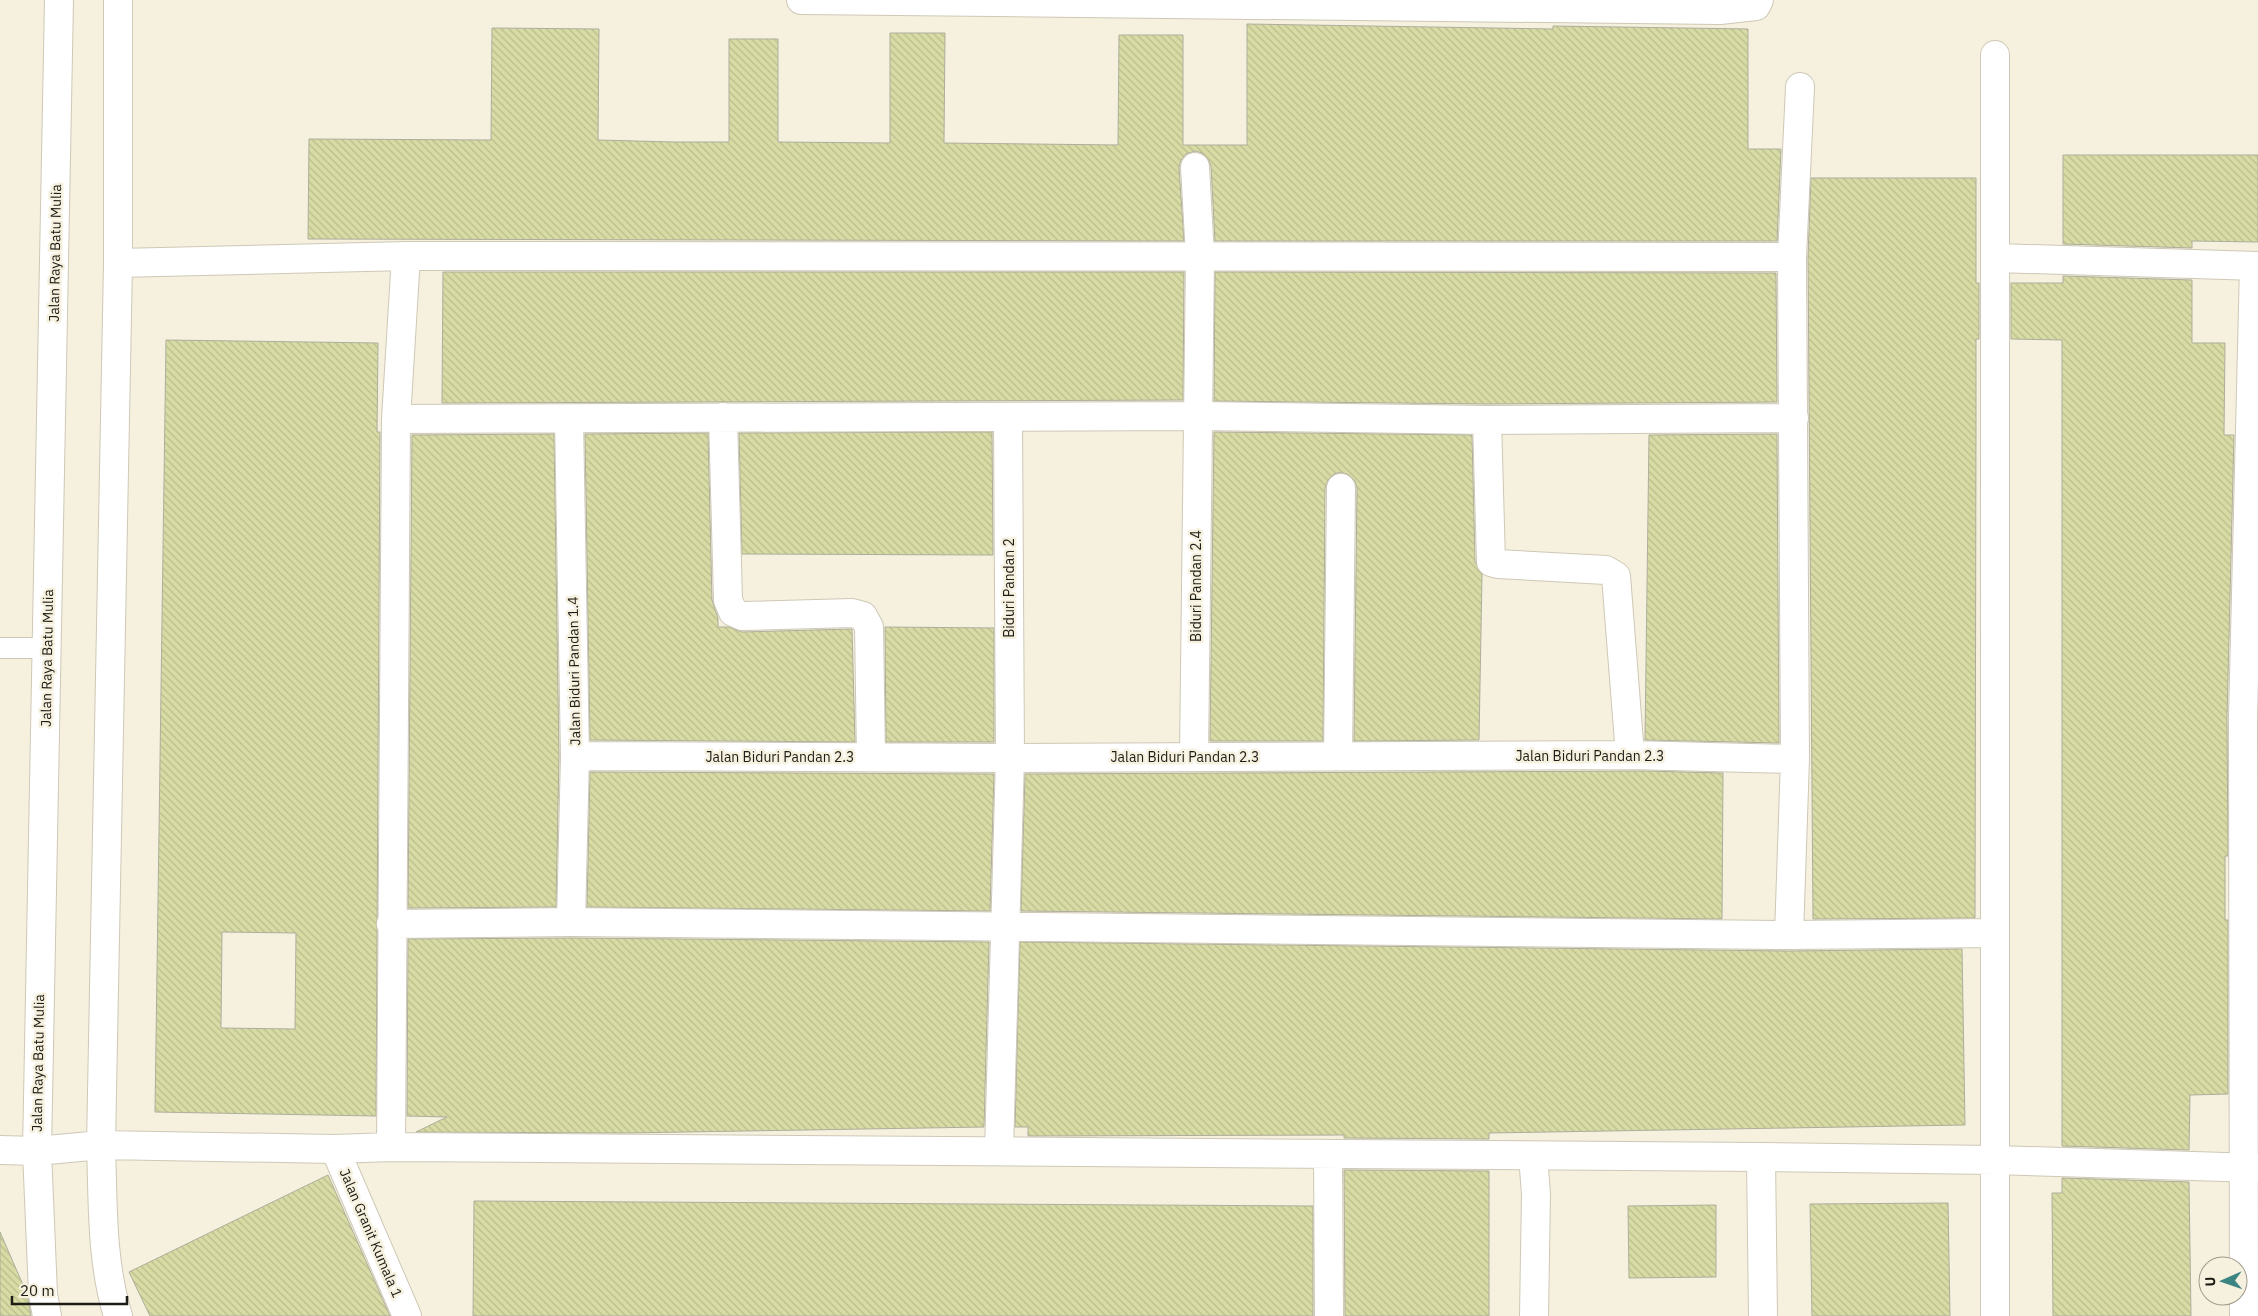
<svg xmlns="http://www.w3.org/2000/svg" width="2258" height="1316" font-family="'IBM Plex Sans',sans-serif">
<defs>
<pattern id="building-back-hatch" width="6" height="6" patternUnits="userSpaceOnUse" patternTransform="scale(1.25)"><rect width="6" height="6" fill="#d8dca4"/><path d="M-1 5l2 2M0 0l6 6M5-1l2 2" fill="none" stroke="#b9bc8c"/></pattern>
</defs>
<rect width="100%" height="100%" fill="#f6f0de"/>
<!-- building -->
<path fill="url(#building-back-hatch)" stroke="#adae9c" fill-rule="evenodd" d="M1247,24l306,5v-3l195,3v120h33l-4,92h-562l-4,-75 -3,-7 -6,-6 -7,-2 -9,3 -5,6 -2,7 5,74 -876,-2 1,-100 182,1 1,-112 107,1 -1,111 76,2h55v-103h49v103l112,1v-110h55l-1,110 174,2 1,-110h64v110h64z
M2063,155h195v87l-66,-1v7l-129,-4z
M1811,178h165v105h3v56h-3v87l-1,492 -162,1 -5,-662z
M443,272h741l-1,128 -741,3z
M1215,272l561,1 1,129 -290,2 -273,-3z
M2063,276l129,4v63h33l-1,92h10l-7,283 1,138h-3v64h3v174l-38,1 -1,55 -127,-4v-806l-51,-1v-56h52z
M166,340l212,3 -1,89h3l-4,684 -221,-4zM222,932l74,1 -1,96 -74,-1z
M992,432l1,123 -251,-1 -3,-121z
M1214,432l258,3 3,127 7,12 -3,166 -125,1 3,-253 -2,-7 -6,-6 -8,-3 -7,2 -6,6 -3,8 -2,253h-113z
M708,433l4,167 6,18v9h10l14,5 110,-3 3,113 -265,-2 -5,-306z
M554,434l5,322 -3,151 -148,1 4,-473z
M1777,434l2,309 -134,-3 4,-305z
M885,627l109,1v114h-108z
M1644,771l79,2 -1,146 -701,-8 4,-137z
M590,772l404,2 -4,137 -403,-4z
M571,938l418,4 -5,185 -359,6 -209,-1 31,-15 -40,-1 1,-177z
M1020,942l769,9 173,-2 3,176 -476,8v6l-145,-1v-3l-316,1v-9h-13z
M1344,1170l145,1v145h-144z
M328,1175l62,141h-240l-21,-44z
M2062,1178l127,4 2,134h-138l-1,-123h10z
M474,1201l839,5v110h-840z
M1948,1203l2,113h-138l-2,-112z
M1716,1205v72l-87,1 -1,-72z
M0,1232l27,62 4,22h-31z"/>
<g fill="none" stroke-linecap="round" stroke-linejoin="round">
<!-- lane casing -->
<g stroke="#cec8b6" stroke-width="22">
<path id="lane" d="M0,648h48"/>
</g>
<!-- street casing -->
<g stroke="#cec8b6" stroke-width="30">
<path id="street" d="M801,0l919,10 36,-4 3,-6
M1996,258l262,8
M118,263l288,-7 1386,1
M723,417l5,183 5,12 9,4 110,-3 11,3 6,11 2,130
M396,419l801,-3 290,4 307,-2
M569,419l6,337 -4,166
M1487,420l4,142 7,2 108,6 10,6 14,179
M575,756l435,2 620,-3 165,4
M1194,756l6,-500 -5,-89
M1338,756l3,-268
M391,924l180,-2 1218,13 206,-2
M1789,935l6,-176 -3,-502 8,-170
M391,1147l5,-728 10,-163
M335,1149l72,167
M0,1150l37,1 64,-6 234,4 56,-2 1370,10 234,3 263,8
M999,1151l11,-393 -2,-340
M1328,1154l1,162
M1533,1156l3,38 -2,122
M1761,1157l2,159
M47,1316l-4,-22 -6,-143 22,-1151
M118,1316c-17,-55 -15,-114 -17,-171l17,-882v-263
M1995,1316v-1261
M2244,1316l-1,-598 11,-452"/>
</g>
<!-- lane -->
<use href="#lane" stroke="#fff" stroke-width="20"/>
<!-- street -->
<use href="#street" stroke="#fff" stroke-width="28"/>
</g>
<g text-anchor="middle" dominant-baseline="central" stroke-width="5" stroke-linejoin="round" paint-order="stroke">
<!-- street labels -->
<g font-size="14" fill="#1e1c16" stroke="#f6f0de">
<text transform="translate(55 253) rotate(-89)">Jalan Raya Batu Mulia</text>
<text transform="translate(1196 586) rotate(-90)">Biduri Pandan 2.4</text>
<text transform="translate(1009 588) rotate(-90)">Biduri Pandan 2</text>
<text transform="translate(47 658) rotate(-89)">Jalan Raya Batu Mulia</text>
<text transform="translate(574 671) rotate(-91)">Jalan Biduri Pandan 1.4</text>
<text x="1590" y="756">Jalan Biduri Pandan 2.3</text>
<text x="780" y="757">Jalan Biduri Pandan 2.3</text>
<text x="1185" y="757">Jalan Biduri Pandan 2.3</text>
<text transform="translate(38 1063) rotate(-89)">Jalan Raya Batu Mulia</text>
<text transform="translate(371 1233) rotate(67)">Jalan Granit Kumala 1</text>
</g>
</g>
<!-- north arrow -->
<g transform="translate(2223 1281) rotate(268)"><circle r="24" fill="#f6f0de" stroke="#a09b8e"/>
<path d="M0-4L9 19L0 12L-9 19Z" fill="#3d8583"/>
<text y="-8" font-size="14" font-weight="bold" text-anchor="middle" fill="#1e1c16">U</text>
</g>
<!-- scale -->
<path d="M12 1296v8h115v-8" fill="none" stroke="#1e1c16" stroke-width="2.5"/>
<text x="20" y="1296" font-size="15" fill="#1e1c16" stroke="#f6f0de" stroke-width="4" paint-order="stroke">20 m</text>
</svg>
